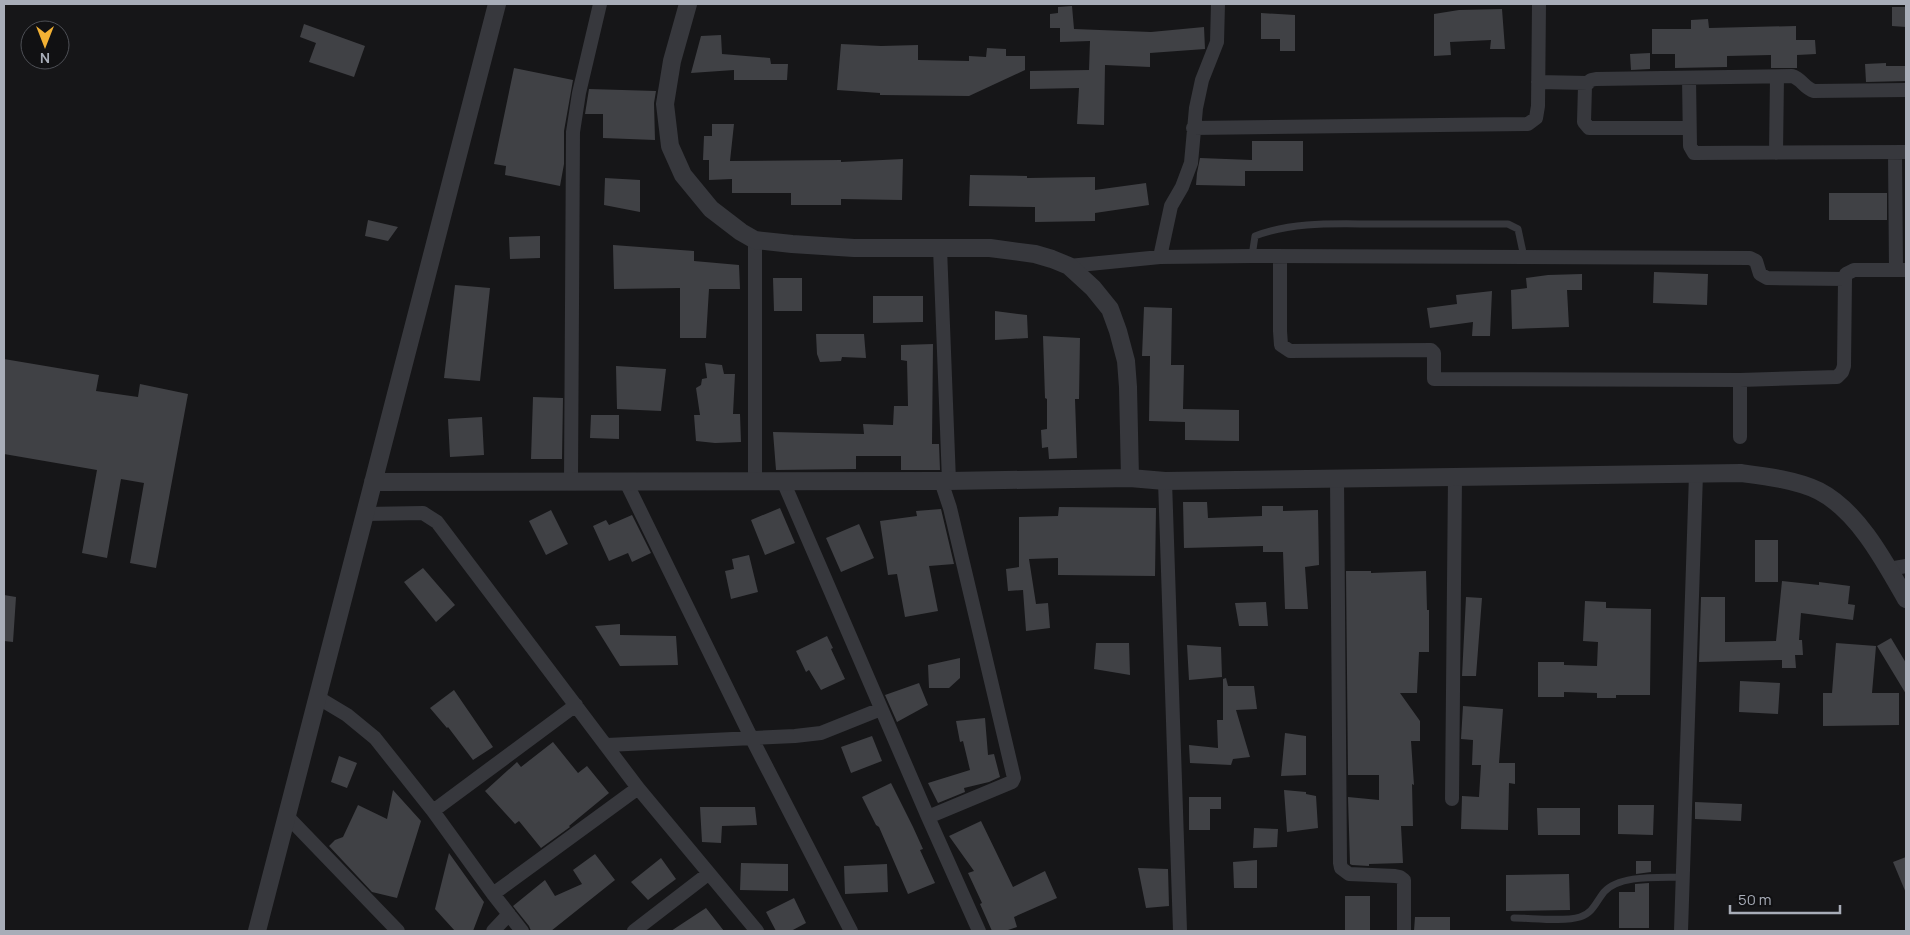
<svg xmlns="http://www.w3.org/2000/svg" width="1910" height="935" font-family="Manrope,sans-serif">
<rect width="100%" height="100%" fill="#161618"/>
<!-- building -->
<path fill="#404145" d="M1072,6l2,23 77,3 53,-5 1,22 -55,4v14l-45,-2 -1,60 -27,-1 2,-36 -49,1v-18l59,-1 1,-29 -30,1v-14h-10v-14l8,-1v-6z
M1892,7h14v20l-14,-1z
M1502,9l3,40h-15l1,-9 -41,2 1,13 -17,1v-42l25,-4z
M1261,13l34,2v36h-15v-12h-19z
M1708,19l1,9 87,-2v14h19l1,14 -19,1v13h-26v-13l-44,1v11l-52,1v-14h-23v-25h39v-9z
M304,24l61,22 -11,31 -45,-15 7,-19 -16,-6z
M721,35l1,19 48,4 1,6h17l-1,16h-53v-10l-43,3 10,-37z
M841,44l40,2 37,-1v15l51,1v-5l17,1 1,-9 19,1v7h19v14l-56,26 -89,-1v-2l-43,-3z
M1650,53v16l-19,1 -1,-16z
M1886,63v3h20v15l-40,1 -1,-18z
M514,68l59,12 -9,51v33l-4,22 -55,-11 1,-9 -12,-2z
M589,89l67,2 -2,12 1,37 -52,-2v-24h-18z
M712,124h22l-4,37 111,-1v2l62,-3 -1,41 -61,-1v6h-50v-12h-59v-14l-23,1v-20h-6l1,-24h8z
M1252,141h51v30h-58v15l-49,-1 1,-12 3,-15 52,2z
M970,175l57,1v2l68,-1v13l51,-7 3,22 -54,8v8l-60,1v-15l-66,-1z
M605,178l35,2v32l-36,-7z
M1829,193h58v27h-58z
M368,220l30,7 -10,14 -23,-5z
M540,236v22l-30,1 -1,-22z
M613,245l81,6v10l45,4 1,24h-31l-3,49h-26v-50l-66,1z
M1654,272l54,2 -1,31 -54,-2z
M1582,274v16h-15l2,37 -57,2 -1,-39 16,-2 -1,-10 22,-3z
M773,278h29v33h-28z
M455,285l35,3 -10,93 -36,-3z
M1492,291l-2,45h-18l1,-14 -43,6 -3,-20 30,-4 -1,-9z
M873,296h50v26l-50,1z
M1144,307l28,1 -1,57h13l-1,44 56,1v31l-54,-1v-18l-36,-1 1,-65h-8z
M995,311l32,4 1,23 -33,2z
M816,334h48l2,24 -24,-1 -1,4 -21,1 -3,-8z
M1043,336l37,2 -1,61h-4l2,59 -28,1 -1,-12 -6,1 -1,-18 6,-1v-30l-2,-1z
M933,344l-1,100h7l1,26h-39v-14h-45v13l-80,1 -3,-38 91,2 -1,-10 30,1 1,-19h14l-1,-45 -6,-1v-15z
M4,359l95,16 -3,16 42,6 2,-13 48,10 -32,174 -26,-5 14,-80 -23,-4 -14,79 -25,-5 15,-83 -93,-16z
M705,363l17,2 2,9h11l-2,40h7l1,28 -26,1 -19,-2 -2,-26h6l-4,-27 5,-3 1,-6 5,-1z
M616,366l50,3 -5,42 -44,-2z
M533,397l30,1 -1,61h-31z
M591,415h28v24l-29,-1z
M482,417l2,38 -34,2 -2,-38z
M1183,502h24l1,16 54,-2v-10h21v5l35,-1 1,55 -14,2 3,42h-23l-2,-57h-20v-6l-79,2z
M1059,507l97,1 -1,68 -97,-1v-17l-29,1 7,45 12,-1 2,25 -24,3 -3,-41 -15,1 -2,-22 13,-2v-50l39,-1z
M780,508l15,35 -30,12 -14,-35z
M941,509l13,55 -25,2 9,45 -33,6 -8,-43 -9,1 -8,-54 37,-5 -1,-5z
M551,510l17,34 -22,11 -17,-34z
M632,515l19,38 -19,9 -4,-9 -19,8 -16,-35 13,-6 3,5z
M859,524l15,34 -33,14 -15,-34z
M1755,540h23v42h-23z
M749,555l9,37 -27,7 -6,-28 9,-2 -2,-10z
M423,568l32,37 -19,17 -32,-40z
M1346,571h25v2l55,-2 1,39h2v42h-10l-2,41h-17l20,28v20h-9l3,44 -2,-1 1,42h-12l2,37 -34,1v2l-17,-1 -2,-1 -2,-67 31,3v-25h-31z
M1782,581l37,4v-3l31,4 -2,18 7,1 -2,15 -52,-7 -2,27h3l1,15h-8l1,13h-14v-8l-83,2 2,-65h24v45l51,-1z
M4,595l12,2 -3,45 -9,-1z
M1466,597l16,1 -6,78h-14z
M1585,601l21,1v6l45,1 -1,86h-34v3h-19v-5l-33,-1v5h-26v-35h26v3l33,1 1,-24 -15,-1z
M1266,602l2,24h-29l-4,-23z
M620,624v11l56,1 2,29 -58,1 -25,-40z
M827,636l6,12 -2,1 14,30 -24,11 -12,-20 -3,2 -10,-21z
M1891,638l15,25v31l-29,-48z
M1096,643h33l1,32 -36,-6z
M1836,643l40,3 -4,47h27v32l-76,1v-33h9z
M1187,645l34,2 1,30 -33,3z
M960,658v20l-11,10h-20l-1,-23z
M1226,678l2,8h26l3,23 -21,1 14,47 -17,2 -2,6 -41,-2 -1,-18 29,3 -1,-28h6v-41z
M1740,681l40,2 -2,31 -39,-2z
M919,683l9,22 -31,17 -12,-27z
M454,690l39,57 -20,13 -25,-33 -1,1 -17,-20z
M1463,706l40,3 -4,54h16v21l-6,-1 -1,47 -47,-1 1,-33 17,1 2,-32h-9l1,-25 -12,-1z
M985,718l3,37 6,-1 6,23 -11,5 -25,6 1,4 -27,11 -10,-20 42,-13 -7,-29 -3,1 -4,-21z
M1285,733l21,3v39l-25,1z
M872,736l10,25 -31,12 -10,-26z
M553,742l25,31 9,-7 22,27 -40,33 1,1 -29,21 -22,-27 -4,3 -30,-33 32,-29 4,5z
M339,756l18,7 -10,25 -16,-6z
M891,783l22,44 10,22 -3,1 15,33 -27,11 -29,-67 -3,-2 -14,-28z
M393,790l28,31 -24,77 -25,-6 -43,-46 6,-6 8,-3 15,-32 29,14z
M1284,790l22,2v2l10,2 2,32 -31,4z
M1189,797h32v12h-11v21h-21z
M1695,802l47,2 -1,17 -46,-2z
M1618,805h36l-1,30 -35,-1z
M700,807h55l2,18 -35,1 -1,17 -19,-1z
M1537,808h43v27h-42z
M981,821l32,66 32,-16 12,27 -43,19 3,10 -12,4h-13l-12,-27 2,-1 -14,-30 6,-2 -25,-35z
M1254,828l24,1 -1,18 -24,1z
M449,853l35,49 -11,29h-18l-20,-22z
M595,854l20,26 -64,51h-20l-2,-5 -16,-20 32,-26 10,16 27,-12 -9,-14z
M1906,857v36l-13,-31z
M661,858l15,21 -28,21 -17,-18z
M1257,860v28h-23l-1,-26z
M1636,861h15v11l-15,2z
M741,863l47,1v27l-48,-1z
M887,864l1,28 -43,2 -1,-28z
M1138,868l30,1 1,37 -23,2z
M1569,874l1,36 -64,1v-36z
M1649,883v45h-30v-36h16v-8z
M1345,896h25v35h-25z
M794,898l12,25 -15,8h-15l-10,-19z
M706,908l18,23h-53z
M1415,917h35v14h-36z"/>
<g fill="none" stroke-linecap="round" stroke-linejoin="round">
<!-- service -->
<path stroke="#37383d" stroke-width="7" d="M1252,256l3,-20c39,-15 82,-12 122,-12 44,0 87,0 131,0l10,5 6,28
M1514,918c18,0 50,4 66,-1 13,-4 16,-15 24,-25 16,-18 57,-14 79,-15"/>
<!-- minor -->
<path stroke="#37383d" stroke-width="14" d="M1689,78l1,68 4,7 212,-1
M1538,82l50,1
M1193,128l335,-4 8,-6 2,-12 1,-102
M1689,128h-100l-5,-6 1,-36 6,-6 5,-1 196,-3c10,3 12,12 22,15l92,-1
M1776,153l1,-76
M1895,153l1,117
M940,248l9,233
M1280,256v75l1,14 9,6 141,-1 3,3v26l306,1 97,-3 5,-5 2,-6 1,-87 1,-5 8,-4h52
M1160,257l11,-51 11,-19 9,-24 5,-55 6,-28 15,-38 1,-38
M1069,266l91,-9 92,-1 498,2 6,3 4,13 7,4 78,1
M1740,380v57
M1337,478l3,385 1,5 8,6 46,2 5,1 4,3v51
M571,480l2,-348 6,-39 21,-89
M755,481v-241
M783,481l145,336 51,114
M1165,481l15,450
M626,482l125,255 100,194
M365,514l58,-1 14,9 201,266 119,143
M1889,569l17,-3
M317,697l30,18 28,23 58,73 60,83 29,37
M607,745l188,-9 26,-3 60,-24
M1452,799l3,-322
M433,811l143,-106
M286,815l112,116
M928,817l84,-35 2,-4 -64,-270 -9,-27
M493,894l145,-106
M493,931l16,-17
M634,931l74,-57
M1681,931l15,-457"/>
<!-- tertiary -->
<path stroke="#37383d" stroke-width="18" d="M688,4l-16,57 -7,43 5,42 13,29 28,34 30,23 14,8 37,4 62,4h136l45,6 17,5 17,7 24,22 17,21 8,22 8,30 2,26 2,91
M373,482l576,-1 181,-3 35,3 576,-8c23,3 56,7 78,18 39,20 66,71 87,108
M257,931l240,-927"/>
</g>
<!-- border -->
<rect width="1910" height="935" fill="none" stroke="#a8adb8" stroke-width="10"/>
<!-- north arrow -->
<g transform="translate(45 45) rotate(180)"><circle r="24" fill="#111113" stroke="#4d4f55"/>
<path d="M0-4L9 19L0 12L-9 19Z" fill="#f2b134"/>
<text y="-8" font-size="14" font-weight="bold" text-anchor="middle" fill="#a8adb8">N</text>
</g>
<!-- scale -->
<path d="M1730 905v8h110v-8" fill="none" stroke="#a8adb8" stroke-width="2.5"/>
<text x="1738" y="905" font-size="15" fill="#a8adb8" stroke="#111113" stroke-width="4" paint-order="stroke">50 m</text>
</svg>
